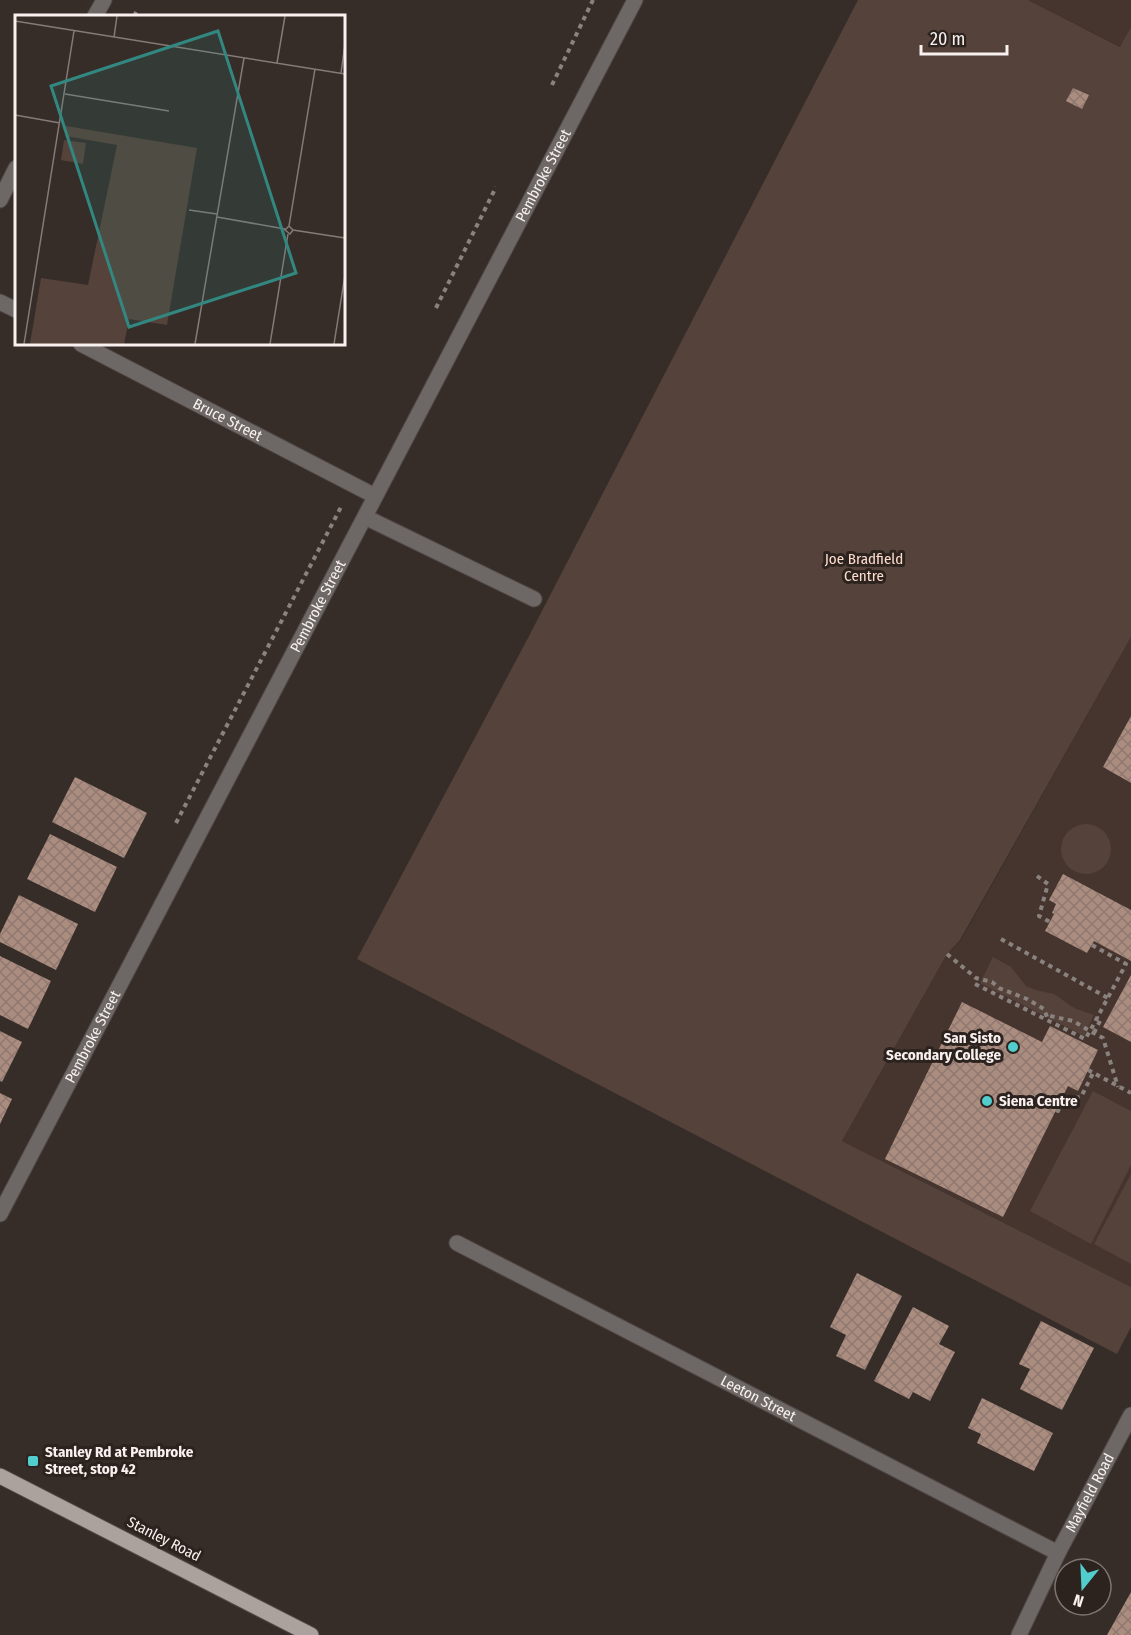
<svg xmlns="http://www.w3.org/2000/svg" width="1131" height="1635" font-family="'Fira Sans Condensed',sans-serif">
<defs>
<pattern id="building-cross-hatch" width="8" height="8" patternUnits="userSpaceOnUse" patternTransform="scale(1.5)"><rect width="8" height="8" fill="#ab8d80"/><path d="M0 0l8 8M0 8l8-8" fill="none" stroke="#8e786f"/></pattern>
</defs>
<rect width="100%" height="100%" fill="#362d29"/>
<!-- built -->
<path fill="#45352e" d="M1028,0h103v27l-10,20z
M1131,637v650l-289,-146 105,-187 14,-14z"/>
<!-- green -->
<path fill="#55423a" d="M858,0h170l92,47 11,-20v610l-171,303 -13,14 -105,187 289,146v40l-14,27 -760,-395 171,-321z
M1061 849a25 25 0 1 1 50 0a25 25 0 1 1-50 0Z
M993,957l18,10 15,19 10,4 18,4 20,14 20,7 -10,21 -104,-53z
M1093,1091l38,20v54l-40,79 -61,-33z
M1131,1174v90l-37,-20z"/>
<!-- building -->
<path fill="url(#building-cross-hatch)" d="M1073,88l16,7 -7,14 -16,-8z
M1131,716v67l-28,-16z
M75,777l72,36 -23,45 -72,-36z
M50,834l67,33 -22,45 -68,-33z
M1063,874l68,36v51l-37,-20 -7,12 -42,-22 9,-17 -2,-1 4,-9 -7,-4z
M19,895l59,29 -22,46 -56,-28v-8z
M0,956l51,25 -23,48 -28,-14z
M1131,975v67l-28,-15z
M962,1002l80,40 8,-16 48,24 -20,41 -10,-5 -65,131 -118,-58z
M0,1031l22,11 -20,40 -2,-1z
M0,1093l12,6 -12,25z
M857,1273l45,23 -37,74 -29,-14 10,-21 -16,-8z
M913,1307l36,19 -10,18 16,8 -25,49 -17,-9 -4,7 -35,-18z
M1041,1321l53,27 -32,62 -42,-21 10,-20 -11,-5z
M982,1398l71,35 -19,38 -57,-28 4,-9 -13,-6z
M1131,1592v43h-24z"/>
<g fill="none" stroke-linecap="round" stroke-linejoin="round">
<!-- minor casing -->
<g stroke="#514845" stroke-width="17">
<g id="minor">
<path d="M95,16l9,-16"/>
<path d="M0,200l16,-32"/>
<path d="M0,302l16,8"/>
<path id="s1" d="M81,344l294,152"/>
<path d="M365,517l169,82"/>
<path id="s2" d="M0,1214l635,-1214"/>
<path id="s3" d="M457,1243l601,310"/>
<path id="s4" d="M1019,1635l39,-82 73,-138"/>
</g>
</g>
<!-- major casing -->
<g stroke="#514845" stroke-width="17">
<path id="major" d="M0,1476l311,159"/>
</g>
<!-- path -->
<path stroke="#8a827f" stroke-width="4" stroke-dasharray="4.5 4.5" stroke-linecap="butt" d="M134,16l4,-7
M552,85l41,-85
M436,308l60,-121
M176,823l165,-316
M1037,876l11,8 -9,32 11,6
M1001,939l107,59
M1092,945l34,19 -36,67 13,7 15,49
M947,954l29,24 16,4 7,6 28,11 17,10 3,8
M975,984l110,55 5,-8 -17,-10 -27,-6
M1094,1033l7,-14 -4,-1
M1088,1070l43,23
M1056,1110l2,1 6,-12 17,-2 12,-24"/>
<!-- minor -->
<use href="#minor" stroke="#6d6866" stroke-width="15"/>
<!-- major -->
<use href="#major" stroke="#aba19d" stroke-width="15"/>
</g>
<!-- markers -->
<g fill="#52cdcd" stroke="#2c231f" stroke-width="2">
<circle cx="1013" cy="1047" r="6"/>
<circle cx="987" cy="1101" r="6"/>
<rect x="27" y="1455" width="12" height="12" rx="3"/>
</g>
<g text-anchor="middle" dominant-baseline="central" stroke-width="6" stroke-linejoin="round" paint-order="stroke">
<!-- street labels -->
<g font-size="15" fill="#f8f1ef" stroke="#2c231f">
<text stroke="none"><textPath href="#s2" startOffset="1172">Pembroke Street</textPath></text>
<text stroke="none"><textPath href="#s1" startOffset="165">Bruce Street</textPath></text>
<text stroke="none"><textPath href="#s2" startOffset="686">Pembroke Street</textPath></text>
<text stroke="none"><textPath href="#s2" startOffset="200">Pembroke Street</textPath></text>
<text stroke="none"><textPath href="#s3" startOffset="339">Leeton Street</textPath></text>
<text stroke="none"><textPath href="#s4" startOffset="159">Mayfield Road</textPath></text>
<text transform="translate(164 1539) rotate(27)">Stanley Road</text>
</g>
<!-- park labels -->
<g font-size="15" fill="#fedcce" stroke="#2c231f">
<text x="864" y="559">Joe Bradfield<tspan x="864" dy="17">Centre</tspan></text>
</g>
<!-- poi labels -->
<g font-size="15" font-weight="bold" fill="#f8f1ef" stroke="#2c231f" text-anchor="start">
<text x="1001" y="1038" text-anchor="end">San Sisto<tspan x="1001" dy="17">Secondary College</tspan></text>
<text x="999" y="1101">Siena Centre</text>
<text x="45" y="1452">Stanley Rd at Pembroke<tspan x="45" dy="17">Street, stop 42</tspan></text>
</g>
</g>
<!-- overview -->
<g transform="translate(15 15)">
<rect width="330" height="330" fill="#362d29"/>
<path d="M51,111l131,22 -30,177 -38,-6 -5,25h-94l11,-66 47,7 29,-140 -52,-9zM49,125l22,3 -3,21 -22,-4z" fill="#55423a"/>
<path fill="none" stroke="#847b78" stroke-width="1.5" d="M0,6l330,53M99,22l3,-21M262,48l8,-47M326,58l4,-29M50,79l104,17M0,100l45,8M174,195l28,4M202,202l68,12M274,211l26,-157M278,215l-3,4 -5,-4 4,-4 4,4 52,8M9,329l50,-313M180,329l49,-286M255,329l18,-110M319,329l11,-69"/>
<path fill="#328881" fill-opacity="0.15" stroke="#328881" stroke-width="3" d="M203,16l78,242 -167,54 -78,-241z"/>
<rect width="330" height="330" fill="none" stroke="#f8f1ef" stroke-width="3"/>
</g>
<!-- north arrow -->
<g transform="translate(1083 1587) rotate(198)"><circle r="28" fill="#2c231f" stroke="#7e7572" stroke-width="1.5"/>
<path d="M0-4.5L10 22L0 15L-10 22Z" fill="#52cdcd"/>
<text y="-9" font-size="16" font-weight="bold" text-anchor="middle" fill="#f8f1ef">N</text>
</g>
<!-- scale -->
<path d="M921 45v9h86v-9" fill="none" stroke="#f8f1ef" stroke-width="3"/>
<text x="930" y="45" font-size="18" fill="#f8f1ef" stroke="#2c231f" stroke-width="4.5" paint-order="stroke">20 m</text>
</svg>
